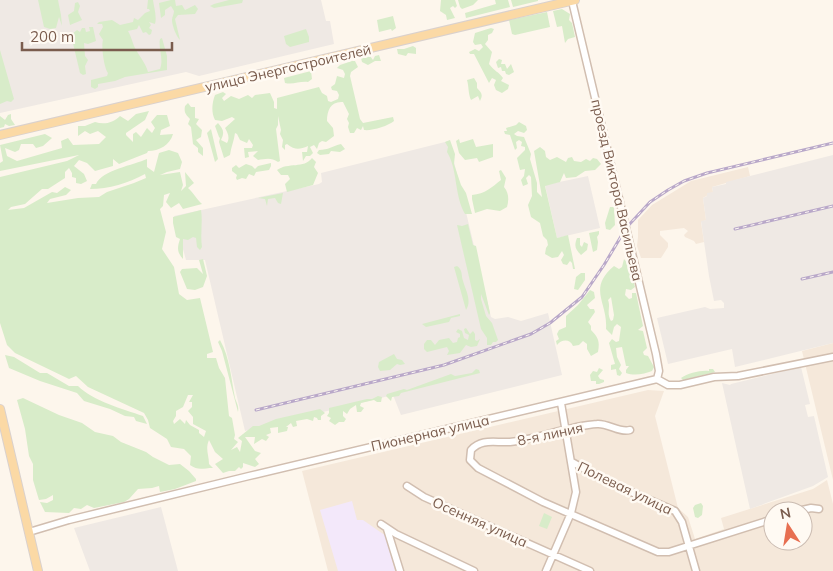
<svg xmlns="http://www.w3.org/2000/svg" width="833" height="571" font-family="Mulish,sans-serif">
<rect width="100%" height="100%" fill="#fdf6ec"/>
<!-- residential -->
<path fill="#f5e8da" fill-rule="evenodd" d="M748,167l2,9 -38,11 1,5 -10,6 3,22 -5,2 3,20 -8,2 -2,-3 -9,-4 -1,-2 4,-4 -4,-3 -24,3v4l8,8v4l-7,11h-20l-4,-12 1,-9v-17l14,-15 39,-24z
M833,343v137l-31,-129z
M648,390l16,1 -9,25 23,92 10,9 7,22 29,-10 -3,-11 92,-29 14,-9 6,24v67h-505l-26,-100zM773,511h30v30h-30z"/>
<!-- industrial -->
<path fill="#efe9e4" d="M0,0h321l5,21h4l4,23 -135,32 -13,-4 -186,41z
M449,141l42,176 4,2 13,-2 13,4 27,-8 14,62 -161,40 -8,-20 -148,36 -40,-171h-19l-12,-44 145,-32 3,-2 -1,-9z
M833,155v188l-98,24 -3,-18 -64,15 -11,-46 48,-11 5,2 14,-1v-5l-3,-3 -7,1 -5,-25 -8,-55 5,-1 -3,-22 4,-2v-3l6,-1 -1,-5 14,-3v-2z
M588,176l12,52 -43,10 -12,-53z
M801,367l9,37 -5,1 3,12 6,-1 14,61 -15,9 -63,23 -28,-126 8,2 1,-1z
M161,507l17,64h-88l-16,-43z"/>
<!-- education -->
<path fill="#f3e8fa" d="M352,501l5,19h6l23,16 9,35h-57l-18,-61z"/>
<!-- green -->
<path fill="#d8ecc9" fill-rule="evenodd" d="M38,0h20l3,15 1,11 -3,-9 -3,11 -6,1 -6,-2z
M148,0h5c1,8 4,16 2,24l-6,-2 2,3 -2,3 3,2 -1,4 -2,1 -3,-3 -3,1 -4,-8 -2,4 -9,2c3,5 4,10 6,15 4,9 12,17 14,26l12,-3c4,-10 -2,-21 0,-30l2,-1 5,18v14l-42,7 -10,4 -17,3v3l-3,2 -4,-2v-7l16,-4 1,-3c-4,-5 -7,-27 -5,-33l-4,-6 4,-7 -1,-3h-5l2,-2 13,-2 8,5 13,-3 1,-4 4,2 7,-7 5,-2 -1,-2h-2z
M171,0h4l1,6 6,-1 3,5 10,-5 3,4 -3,5 -17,1 -3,4 5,21c-4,-4 -8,-15 -8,-20 0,-3 2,-6 2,-9l-3,-5 -6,4v5l-4,3 -2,-15z
M229,0h14l-1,3 -28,5 -4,-2 4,-2z
M441,0h14l2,6 -2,2 -2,-2 -3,2 5,10 -8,2 -1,-5 -6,-4z
M458,0h20l-5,5 -11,4 -2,-2z
M495,0h13l2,7 -44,11 -1,-5 31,-9z
M511,0h27v1l-25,6z
M78,2l2,4 -2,6 4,8 -12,5 -2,-10 6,-4 1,-8z
M562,9l8,5 -1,6 3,3 3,14 -7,2 -3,4 -3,-17 -5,1 -4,-16z
M547,12l3,15 -35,8 -3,-1 -3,-14z
M393,16l3,12 -4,3 -1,-2 -12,3 -2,-12z
M89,27h4l3,14 -8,3 -4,-1 1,13 3,4 -3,6 1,8 -3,1 -3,-2 -9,-38 6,-5 3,2 2,-4h3l1,4 4,-1z
M491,28l3,1 -2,4 -4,2v5l-3,4 7,8 -3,12c6,8 9,7 14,14l-2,3 8,4 -1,4 -6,4 -6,-3 -2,-5 2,-5 -4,-2 -3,5 -15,-29h-4l-1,-2 6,-3 4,2 4,-4 -2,-3 -6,1 -2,-3 2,-9z
M306,29l3,8v5l-19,5 -4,-3 -2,-8z
M413,46l3,2v6l-8,-1 -2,3 -8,-2 -1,-5h7z
M0,50l14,49 -3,3 -4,-1 -7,3z
M379,55l2,6h-6l-7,4 -6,-3 -1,-4 9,-2 3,4 2,-4z
M499,59l3,1 -1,4h4l2,5 4,-5 3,8 -5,3 -3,-1 -1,-3h-3l-1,-4 -3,1 -2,-6z
M352,61h3l3,6 -7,5 -1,4 10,43 3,4 30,-6 1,4c-6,5 -22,10 -30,9l-1,-4 -2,4 -4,-2 -3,5h-4l-2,-6 1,-4 -2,-4 2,-5 -6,-12c-12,-1 -16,8 -16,19l6,7 1,8 -8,6 -4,-1 -3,2 -2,6 -3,-4 -4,2 3,6 -3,3h-4l-3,5 -1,-9h5l1,-6c-9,4 -13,4 -21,-2l-2,1v5l-3,-3 1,-7 -3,-6 1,-4 -3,-14v9l-2,4 4,32 -2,1c-7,-5 -13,-3 -20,-2l-5,-4 5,-5 -10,1 1,5 -4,1 -1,-10h8l1,-3 -4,-6 -2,4 -7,-3 -3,-6 -2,-1c-1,8 -4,14 -5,22l-6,3 -5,-16 1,-4 -1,-1 -4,-11 3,-3c5,6 7,9 3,17l6,3c3,-5 1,-10 -2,-15l10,-9 -3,-2 -10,4 -7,-1c-4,-8 -3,-17 0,-25l8,-3 3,2 -4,4 2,3 7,-5 8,3 9,-4 4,3 3,-3 15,-2 4,9v6l3,1v-11l42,-11 3,6 5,3 1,5 3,1 7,-3 1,-4 -2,-4 -5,-1 -1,-3 4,-3 2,-8 7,2 1,-4 -2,-4 -6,-2 3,-3z
M311,71l1,8 -4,3c-8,-1 -15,3 -23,1l-1,-5z
M474,78l3,5v5c5,5 6,7 3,13l-2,-5 -7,4c-3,-7 -2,-13 -4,-20z
M188,103l3,4h4v11l4,1 -3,5 6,6 -1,7 -5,3 7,8v8l-5,-4v-4l-5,-4 -2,-17 -3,-3 2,-5c-5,-5 -6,-7 -5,-13z
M149,111l-4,9 -19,13v2l7,7v-8l3,-2 5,5 6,-9 5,5 3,-5 -4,-6 6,-7h10l3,11 -9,4 -1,5 13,-1c-3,11 -14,17 -25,17l-1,2 -28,11 -6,-5v7l-18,5 -8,-8 -8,-3 -5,6 10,8 3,7 -6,3 -5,-1v-5l-4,-1v-4l-3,-5 -4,4v6l-17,11h-6l-17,15 -14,3 -3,3 16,-2 28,-16 5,1 8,-6 6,3 -5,5 -16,4 -3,4 31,-5 21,-1 8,-5 27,-9 12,-5 -1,-4c-17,9 -36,15 -55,15l2,-5h4c6,-14 38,-19 51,-25v8l7,5 5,-19 10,-3 9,3 4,9 -2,7 -13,3 -7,3 20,-3 3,13 -2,6 5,-5 -1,-14 9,11 -6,5c6,5 8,11 14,16l-19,5 -4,-6 -8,5 -5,-6 4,-9 -6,2 -1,11 -3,3 6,23 -4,17 12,18 5,27 8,6 13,-2 13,54 -6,2v4h9l3,10 6,10 4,38 3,2 3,17 -1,4 4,3 -7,8 6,-3 3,5 2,-11 -4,-3 15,-12h6l17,-7 44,-10 5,4 -4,3v4h-3l-1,-2 -3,-1 -1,4 -6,-2 -11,2 1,5 -4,1 -2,-4 -5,4h2l-1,4 -9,2v-6l-8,1 1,5 -5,2 3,2 -3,4 -4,-2 -8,5 1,-7h-10l10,14 6,2 -6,6 4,5 -4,3 -12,-4v4l-2,2 -2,-2 -4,4h-6l-6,2 -8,-9 8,-5 -8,-7 -6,-12c-4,9 0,15 0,24l4,4c-10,0 -15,3 -23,-3l1,-9 -7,-7 -13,-2 -4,-8 -17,-11 -2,-8 -4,-7 -56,-26 -12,-11 -7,3 -54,-26 -8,-8 -7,-22v-146l67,-16 12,-6 -79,16v-8l3,-2 -3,-16 45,-11 7,4 -9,8 -7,2 -3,-4h-12l-2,6 -4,2 -10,-4 2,8 10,5 45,-13 -1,-7 7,-3 5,7 26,-1 7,-7 -8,-6 -8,3 -5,-3 -7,5v-10h7l10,-4c9,3 18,1 25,-6l8,5 8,-7zM188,395h5l-4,7h3v5l-4,4 5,6v7l13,7 -2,6 -5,-4v-3l-9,-5 -4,-5 -1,4 -5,-5 -6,5 -1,-3 3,-5v-5l7,-4z
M11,114v5l4,6 -6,1 -4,-2 -1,3 -4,1v-12l5,4 3,-5z
M519,122l7,4 1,4 -3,3 -6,-2 -4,3 3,2 7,1 7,17 -1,5 7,24v9l5,5 -8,-46 6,-4 5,4 1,6 4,3 7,-3 9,5 2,-4 4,-1 2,4 7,1 5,-3 4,2 3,-3 4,1 4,5 -6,6 -10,1 -9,6 -10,1 -2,-5 -4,9 -15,4 12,52 11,-3 7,34h-2l-1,-6 -2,-2 -3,4 -4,-1 -2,-4 3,-5 -2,-4 -4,6 -6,1 -7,-4 1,-6 2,-3 -1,-5 -4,-4 -3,-13 -9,-6 -3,-12 4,-9 -1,-19 -2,-2 -3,3 2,6 -5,2 -2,-6 3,-4 1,-7 -5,1 -3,-12 8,-8v-3l-4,-1 1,-4 -3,-2 -3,2 1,6 -2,2 -5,-15 -5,-1 -1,-3h3l-1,-3 10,-3z
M211,129l7,30 -3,3 -8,-29z
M459,139l1,4 13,-4 3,8 17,-3v13l-14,5 -2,-4 -12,2 -6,-7 -3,-12z
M450,140l5,14 -1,10 7,21 5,8 6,21h-7c-11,-19 -7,-44 -18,-62l1,-5 -3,-5z
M341,144l4,5 -5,3 -9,-1 -2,3 -9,1 -3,-2 2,-3c9,0 14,-4 22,-6z
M312,158l4,4 -2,5 4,6 -5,12 -26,7 -2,-8 5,-5 -2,-4h-7l-4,-5c11,-8 27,-1 35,-12z
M271,163v3l-2,4 -13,2 -2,4 -5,-2 -3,5 -4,-1 -5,2 -1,-2 1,-3 -5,-4v-3l4,-3 3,3 7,-4 6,2 3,3 3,-3z
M501,170l5,8 -2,9c5,6 5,13 3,20l-7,4 -13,-2 -12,4 -3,-14v-4c13,-1 20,-8 29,-15l-2,-9z
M283,193l-2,11 -3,-1 -3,-5 -7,1 -1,7 -2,-7 -7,-1z
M610,207h4l1,18 -5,5 -4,-1 -1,-6z
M201,210c2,12 -1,24 1,37l-2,3 -3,-3 -1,-9 -3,-1 -5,3 -5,-1v20c-6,-7 -6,-11 -3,-20l-4,-2 -3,-14v-6z
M468,224l5,21 3,1 14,67 -1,2 -8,-21v5l5,17 6,7 6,17 -2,2h-3l-2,3h-4v-7l-6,-9 -24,-104 5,1z
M599,231v3l-2,3 1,5 -1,8 -4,2 -4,-19z
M577,238h3v7l2,2 2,-5 4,2 -1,6 -6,5c-6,-6 -7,-9 -4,-17z
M203,259l4,17 -4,11 -8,3 -8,-1 -7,-17 2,-3 15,-1 6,6 -4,-14z
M624,259l5,6 6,22 -4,3 -5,-1 -1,6 4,4 3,-1v-5h4l7,33 -5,4 5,1 4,17 -4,4 1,3 4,1 6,11 -2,4c-7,3 -18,5 -26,2v-3l3,-4h-3l-4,-19 -6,1 1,9 4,8 -2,4 3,4 -2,3 -3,-1 -1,-6 -5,1v-5l4,-1 -6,-21 3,-4 4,3 3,-1 2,-14 -4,-3 -3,3 -2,8 -6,-6c2,-27 -19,-40 8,-63l5,3 3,-2zM611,297l3,18 -1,5 -2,1c-5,-9 0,-13 -3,-21z
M457,266c6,4 4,9 6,15 3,10 9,20 3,29l-12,-43z
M581,273h4v7l-7,10 -4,-1 2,-12z
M590,290l4,2 1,6 -8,7 3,4h4l1,3 -7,10 3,4v4c7,7 9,11 7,22l-7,4 -4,-7v-5l-4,-3 -4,4 -6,1c-3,-7 -11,-7 -16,-1l-1,-4 3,-2 -2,-5 2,-4 7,-3v-11l12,-11z
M460,314v2l-9,2 -2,4 -23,5 -4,-3z
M466,328l4,6 3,-3 2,3v6l2,1 3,-2 -3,7 -6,1 -5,-2 -6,8 -13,2 2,-4 -2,-4 -20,5 -3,-3v-5l3,-4h4l4,5 4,-5 10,-2 4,5 4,-1 1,-4 2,-1v-3l-4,-2 2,-3 4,2 2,7 4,2 1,-5 -4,-2 -1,-4z
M220,340c10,18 11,38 15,58 2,6 4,8 3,14l-16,-61 -4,-9z
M394,354l3,5 5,1 3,4 -5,1 -3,-1 -7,6 -10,1 -2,-4 1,-5z
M5,355l9,2 26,16h7l22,13h9c15,15 45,23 65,30l4,8 -11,-3 -2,-4 -9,-1 -15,-7 -26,-8 -7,-8 -37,-12 -31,-13z
M599,368l4,2 -5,6 2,3 4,1v2l-5,2h-3v-3h-5l-1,-6 3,-4 4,1z
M476,369l3,1 1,3 -79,20 -2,3 -7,1 -1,4 -5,-5 1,-2 17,-5 3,1 44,-16 4,2 17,-3z
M709,369h4l2,3 -32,8 -2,-2c7,-5 20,-8 28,-7z
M378,396l4,1 -1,5h-4l-3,-2 -13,3 -1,3 4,2 -3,4h-4l-1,-7 -6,4 -3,5 -4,-3v5l3,3 -2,3h-5l-4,3 -6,-4 2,-3 -4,-2 2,-3v-5l38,-9h5z
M23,398l36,17 23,8 13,9 18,4 8,6 25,10 7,5 16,8 11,-1 9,7 7,8v2l-21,8 -15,3 -1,-6 -7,2 -14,1 -9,10 -5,3 -30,6 -7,-3 -6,4 -7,-1 -5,5 -24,-1 -5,-10 7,1 6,-3v-5l-7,4 -7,1 -6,-20v-16l-4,-8 -4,-27 -8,-29z
M701,503l2,3 -1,9 -4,3 -3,-1 -2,-9 2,-3z
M544,513l8,4 -5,12 -8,-3z"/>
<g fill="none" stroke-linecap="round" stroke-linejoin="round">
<!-- minor casing -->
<g stroke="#d1beb0" stroke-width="9">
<path id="minor" d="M572,1l84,353 3,17 -2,8
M630,430c-11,3 -22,-7 -33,-6 -30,2 -57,15 -87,18 -15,1 -28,-4 -39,8l-1,10 8,8 65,34 115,50h11l104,-33
M572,462l36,20 67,29 7,11 14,49
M407,486l17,11 166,74
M798,511l13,-3 8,1
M381,524l15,10 78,37
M387,529l13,42
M29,532l40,-12 180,-44 408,-97 11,6h12l34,-8 24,-1 95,-19
M546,571l25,-58 5,-21 -15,-89"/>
</g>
<!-- major casing -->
<g stroke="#dad1cd" stroke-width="10">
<path id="major" d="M0,135l575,-135
M0,409l38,162"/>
</g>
<!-- minor -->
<use href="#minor" stroke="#fff" stroke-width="6"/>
<!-- major -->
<use href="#major" stroke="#fbd9a5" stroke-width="8"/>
<!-- rail casing -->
<g stroke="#b9a8c9" stroke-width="3">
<path id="rail" d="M735,229l98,-23
M802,279l31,-7
M256,410l188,-45 87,-31 19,-11 32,-26 22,-32 22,-37 24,-26 18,-12 16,-9 23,-8 126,-30"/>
</g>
<!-- rail -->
<use href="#rail" stroke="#fffaf3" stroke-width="1" stroke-dasharray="4" stroke-linecap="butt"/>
</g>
<g text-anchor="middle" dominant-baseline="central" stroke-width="5" stroke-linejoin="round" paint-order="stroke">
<!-- street labels -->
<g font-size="14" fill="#7a5c4d" stroke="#fffaf3">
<text transform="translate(288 68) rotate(-13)">улица Энергостроителей</text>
<text transform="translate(617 190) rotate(77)">проезд Виктора Васильева</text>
<text transform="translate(430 433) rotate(-13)">Пионерная улица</text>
<text transform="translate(550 434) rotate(-12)">8-я линия</text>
<text transform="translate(625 488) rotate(26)">Полевая улица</text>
<text transform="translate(480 522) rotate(24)">Осенняя улица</text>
</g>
</g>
<!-- north arrow -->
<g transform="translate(788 526) rotate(348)"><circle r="24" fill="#fffaf3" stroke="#cabbb1"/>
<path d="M0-4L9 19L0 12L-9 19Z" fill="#e76f51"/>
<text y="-8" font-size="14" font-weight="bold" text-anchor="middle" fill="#7a5c4d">N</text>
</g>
<!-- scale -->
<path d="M22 42v8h150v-8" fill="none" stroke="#7a5c4d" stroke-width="2.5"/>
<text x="30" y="42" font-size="15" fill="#7a5c4d" stroke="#fffaf3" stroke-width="4" paint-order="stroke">200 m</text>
</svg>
